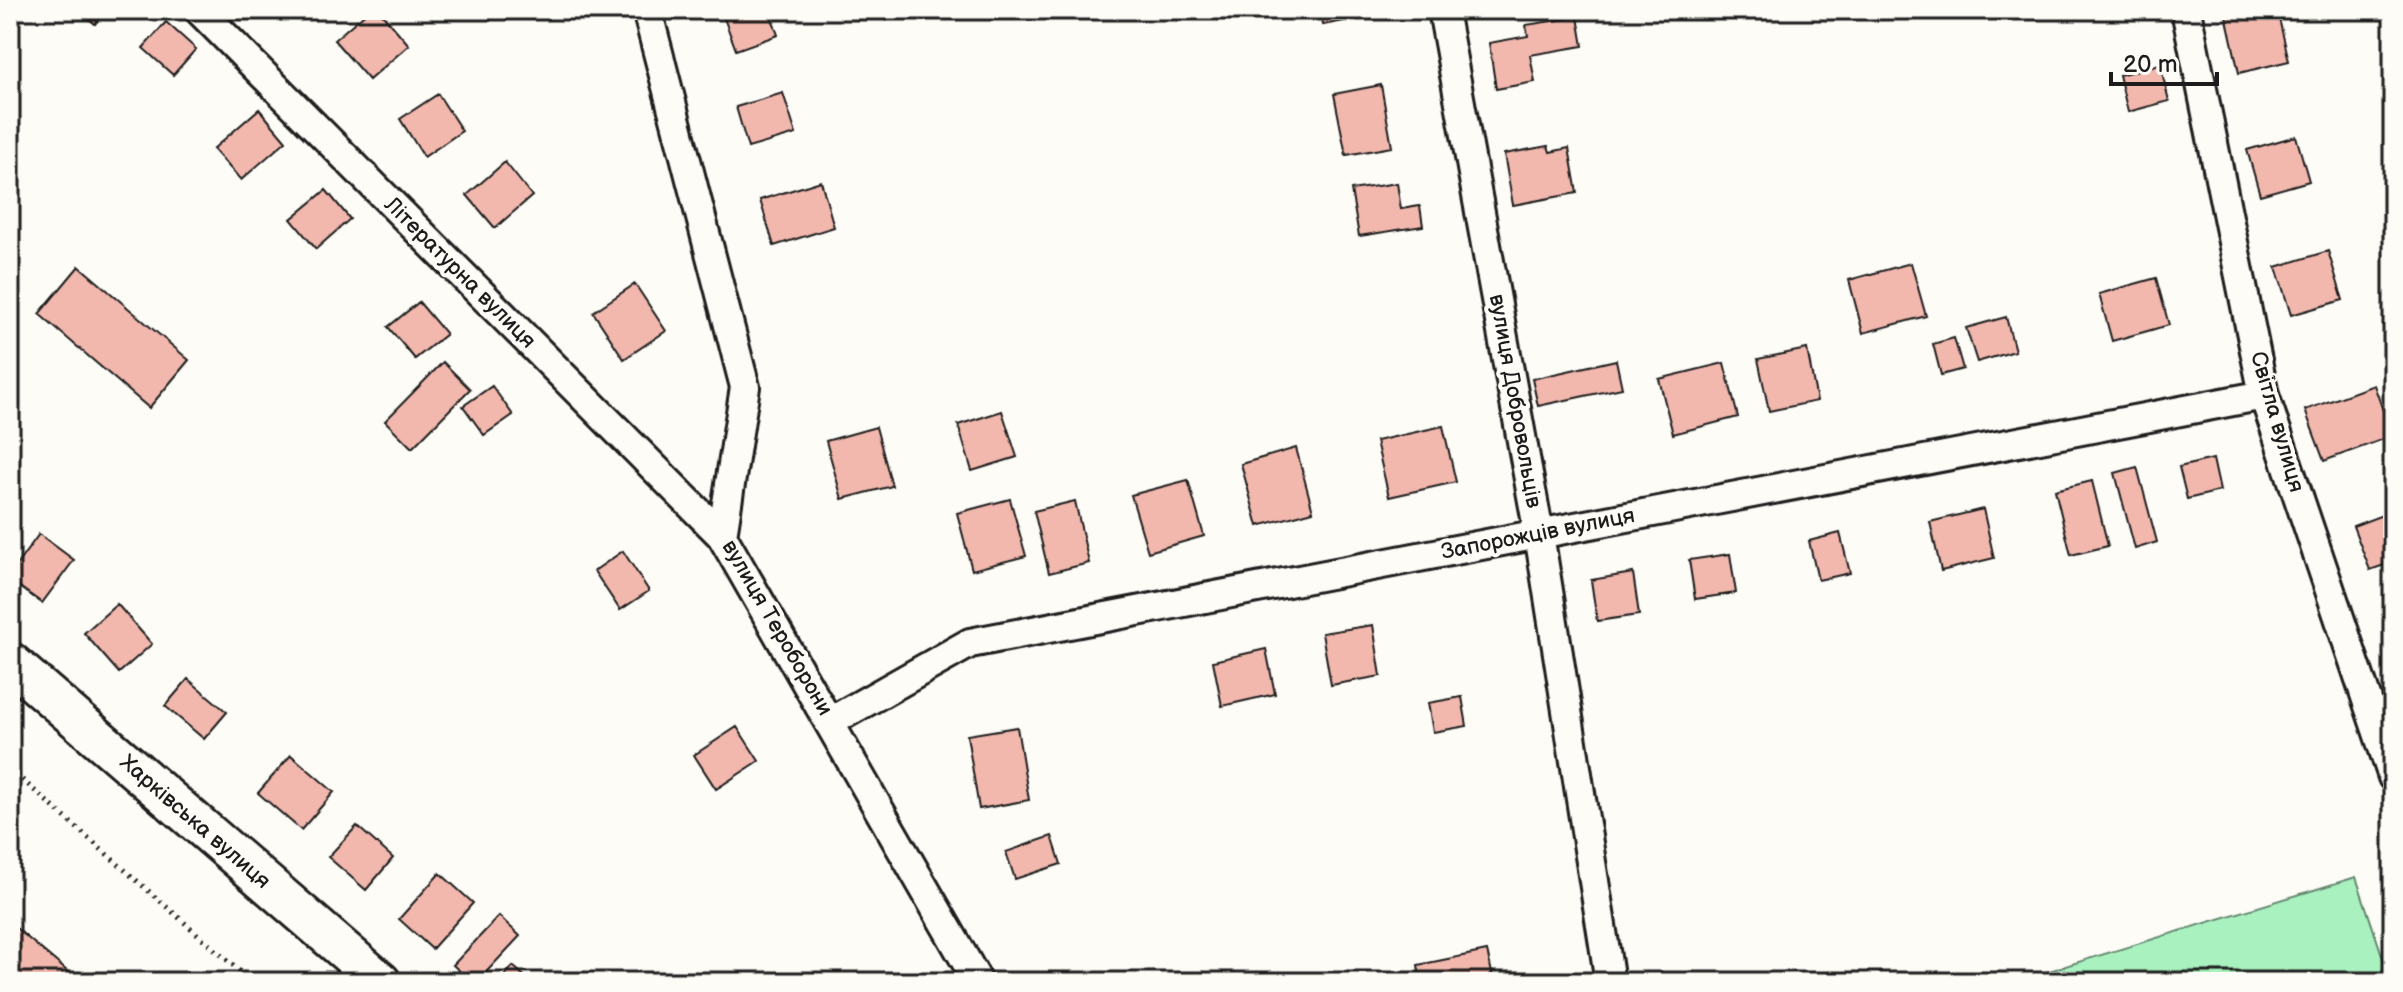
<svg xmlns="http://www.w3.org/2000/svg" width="2403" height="992" font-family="'Balsamiq Sans',sans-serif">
<rect width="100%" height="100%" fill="#fdfcf7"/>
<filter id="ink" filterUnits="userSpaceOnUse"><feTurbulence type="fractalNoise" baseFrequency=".0125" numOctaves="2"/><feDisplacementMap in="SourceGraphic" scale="16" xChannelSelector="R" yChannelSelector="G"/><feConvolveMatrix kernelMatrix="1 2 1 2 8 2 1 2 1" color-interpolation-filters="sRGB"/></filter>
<g filter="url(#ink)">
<!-- green -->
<path fill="#a9f1bf" stroke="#62866e" stroke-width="2" d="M2356,877l35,105h-378z"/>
<!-- building -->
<path fill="#f2b8ae" stroke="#1c1c1c" stroke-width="2" d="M79,10h28l-12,14z
M369,10h10l30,35 -40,35 -35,-40z
M721,10h48l9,25 -42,15z
M1320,10h48l2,6 -47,9z
M2225,10h52l12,51 -50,12z
M1578,17l5,29 -53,9 5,27 -39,7 -7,-46 39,-7 -2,-11z
M166,22l30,27 -23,26 -30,-27z
M2160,64l9,37 -41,11 -9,-37z
M1381,85l11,62 -46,8 -12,-61z
M783,93l13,41 -48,14 -12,-41z
M438,94l24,37 -38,26 -24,-38z
M259,109l27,32 -45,39 -28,-31z
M2296,136l13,45 -49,14 -13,-45z
M1548,146l2,6 19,-4 8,45 -64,12 -9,-51z
M505,162l27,34 -37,32 -28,-33z
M821,181l13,46 -60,19 -14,-46z
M1397,183l4,26 19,-3 3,20 -64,10 -8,-46z
M326,190l24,29 -34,30 -25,-30z
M2328,251l15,49 -52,15 -15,-48z
M1911,263l15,53 -63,17 -14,-53z
M79,266l110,94 -40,48 -110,-94z
M2156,278l13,47 -57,16 -13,-47z
M635,284l31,47 -42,28 -31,-47z
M419,302l27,32 -31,25 -27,-32z
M2006,317l9,34 -38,11 -11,-34z
M1954,338l9,31 -22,6 -8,-31z
M1807,349l10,52 -48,10 -11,-52z
M1616,360l6,28 -84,18 -6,-27z
M443,362l27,27 -58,59 -27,-27z
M1724,363l14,54 -65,17 -14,-55z
M2374,385l18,51 -68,25 -19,-51z
M492,386l21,29 -29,20 -21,-29z
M1002,411l15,46 -45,14 -14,-46z
M1443,426l13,56 -67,15 -13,-56z
M876,427l16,59 -50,13 -16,-58z
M1296,448l17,63 -55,15 -17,-62z
M2213,459l7,32 -33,8 -8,-32z
M2137,467l20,75 -22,7 -20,-76z
M1188,480l16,56 -56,16 -17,-57z
M2092,481l16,65 -37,9 -16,-65z
M1010,499l16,57 -54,14 -15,-57z
M1075,501l14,62 -40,10 -15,-62z
M1983,509l11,49 -53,13 -11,-49z
M2385,514l8,21v27l-23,8 -17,-44z
M1840,533l10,40 -32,7 -9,-39z
M39,534l35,26 -32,43 -32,-23v-6z
M623,551l26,40 -29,19 -26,-39z
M1730,554l6,39 -41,6 -6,-39z
M1633,573l6,42 -42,6 -6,-41z
M117,604l35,40 -33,29 -35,-40z
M1373,625l8,51 -50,9 -9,-52z
M1266,649l9,45 -53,12 -9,-45z
M188,679l39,33 -23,27 -39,-33z
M1462,697l5,29 -34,6 -5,-29z
M737,727l22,34 -43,28 -22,-34z
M1017,727l12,73 -50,9 -12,-74z
M291,755l43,37 -33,38 -43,-37z
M357,826l36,32 -27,32 -38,-33z
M1052,836l9,28 -46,15 -9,-27z
M440,873l33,30 -41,46 -33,-30z
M499,916l21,20 -43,46h-6l-18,-17z
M10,923l70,59h-70z
M1487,951l7,31h-73l-3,-17z
M513,966l18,16h-32z"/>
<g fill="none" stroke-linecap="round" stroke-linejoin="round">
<!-- street casing -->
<g stroke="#1c1c1c" stroke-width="34">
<path id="street" d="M199,10l523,526
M647,10l98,377 -23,149 256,446
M1443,10l96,524 71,448
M2186,10l78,385 129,382
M830,722l140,-79 1294,-248"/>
</g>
<!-- secondary casing -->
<g stroke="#1c1c1c" stroke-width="44">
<path id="secondary" d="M10,662l371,320"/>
</g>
<!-- path -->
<path stroke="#1c1c1c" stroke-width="5" stroke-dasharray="2 6" stroke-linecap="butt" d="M10,769l242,213"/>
<!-- street -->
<use href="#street" stroke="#fdfcf7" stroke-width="28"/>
<!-- secondary -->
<use href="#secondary" stroke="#fdfcf7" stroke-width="38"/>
</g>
</g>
<g text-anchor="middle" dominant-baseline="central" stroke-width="8" stroke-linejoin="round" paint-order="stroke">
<!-- street labels -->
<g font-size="22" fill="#1c1c1c" stroke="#fdfcf7">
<text transform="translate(460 273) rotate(45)">Літературна вулиця</text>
<text transform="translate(1515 401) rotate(80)">вулиця Добровольців</text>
<text transform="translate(2277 422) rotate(74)">Світла вулиця</text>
<text transform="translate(1538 534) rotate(-11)">Запорожців вулиця</text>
<text transform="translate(777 628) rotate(60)">вулиця Тероборони</text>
<text transform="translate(195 822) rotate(41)">Харківська вулиця</text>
</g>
</g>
<!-- margin -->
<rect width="2403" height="992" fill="none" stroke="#fdfcf7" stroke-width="40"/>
<rect x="20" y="20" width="2363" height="952" fill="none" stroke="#1c1c1c" stroke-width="3" filter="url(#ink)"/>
<!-- scale -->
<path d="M2111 72v12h106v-12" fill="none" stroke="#1c1c1c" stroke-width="4"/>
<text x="2123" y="72" font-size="24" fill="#1c1c1c" stroke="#fdfcf7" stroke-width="6" paint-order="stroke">20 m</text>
</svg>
